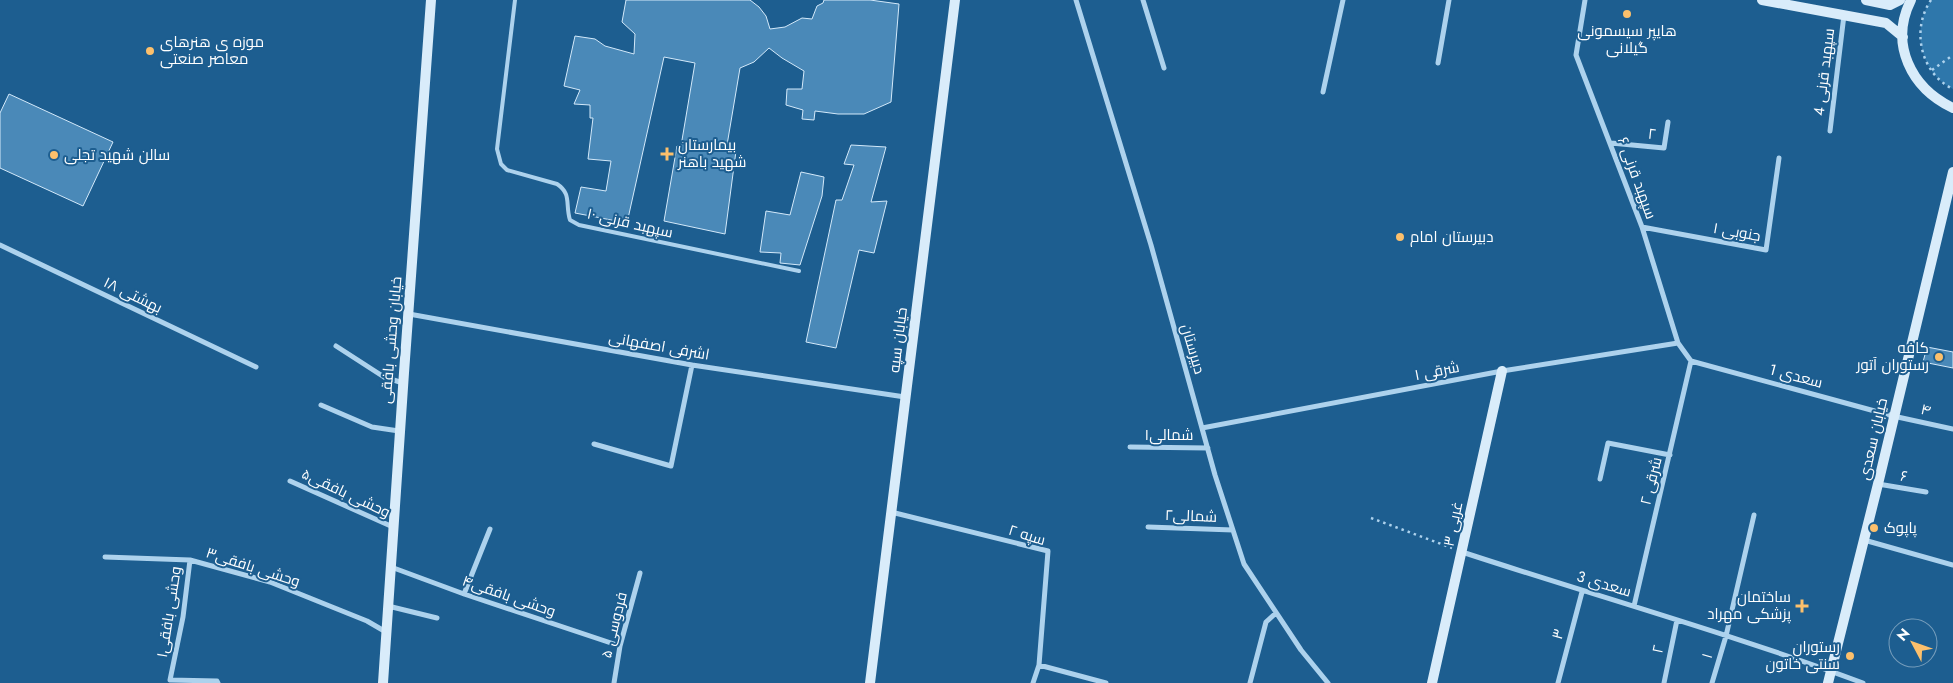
<svg xmlns="http://www.w3.org/2000/svg" width="1953" height="683" font-family="Jost,Cairo,sans-serif">
<rect width="100%" height="100%" fill="#1d5e90"/>
<!-- green -->
<path fill="#2e77ab" d="M1931,0h22v89c-33,-16 -42,-60 -22,-89z"/>
<!-- building -->
<path fill="#4a89b8" stroke="#d3e9fa" d="M626,0h124l9,7 7,9 4,13 15,-2 17,-9 10,1 5,-13 6,-3 1,-3h46l29,4 -8,98 -27,12h-26l-23,-3 -1,9 -12,-1 1,-9 -17,-5 1,-16h15l2,-18 -22,-13 -13,-10 -15,14 -14,6 -14,83h10l-11,83 -61,-13 13,-75h4l14,-83 -31,-6 -37,166 -52,-10 6,-26 25,4 5,-30 -23,-2 5,-41h-3v-13l-16,-1 6,-14 -16,-4 11,-50 20,3 10,7 29,8 1,-20 -13,-12z
M9,94l104,48 -30,64 -83,-38v-55z
M851,145l35,2 -15,55 16,-1 -13,52 -15,-3 -23,98 -30,-6 30,-142h6l12,-35 -10,-1z
M801,172l23,5 -2,19 -22,69 -20,-2 1,-10 -21,-1 6,-41 24,4z
M1927,347l26,5v16l-30,-6z"/>
<g fill="none" stroke-linecap="round" stroke-linejoin="round">
<!-- path -->
<path stroke="#add2ed" stroke-width="2.5" stroke-dasharray="2.5 4" stroke-linecap="butt" d="M1931,0c-20,29 -11,73 22,89
M1932,70l21,-15
M1371,518l81,30"/>
<!-- lane -->
<path stroke="#add2ed" stroke-width="4" d="M515,0l-18,149 4,15 6,6 50,14c15,10 8,20 13,36l9,5 220,46"/>
<!-- street -->
<path stroke="#add2ed" stroke-width="5" d="M1076,0l75,245 64,230 29,89 57,86 27,33
M1143,0l21,68
M1585,0l-9,55 66,172 36,116 13,18
M1438,63l11,-63
M1323,92l20,-92
M1830,131l14,-116
M1611,143l53,5 4,-26
M1642,227l124,23 13,-92
M0,245l256,122
M409,314l283,51 213,32
M336,346l48,31 19,6
M1691,361l202,55 60,13
M321,405l51,22 27,4
M1202,428l300,-57 176,-28
M594,444l77,22 21,-101
M1130,447l78,1
M1600,479l8,-36 62,12
M290,481l103,46
M1878,484l48,8
M891,512l157,39 -9,114
M1148,527l85,3
M1864,540l89,25
M1462,552c134,44 270,82 401,131
M105,557l85,3 80,22 97,39 19,11
M190,560l-7,57 -13,63 47,1 1,2
M391,567l73,27 156,52
M464,594l26,-65
M388,606l49,12
M1634,606l57,-245
M614,683l6,-37 20,-73
M1033,683l6,-18 67,18
M1250,683l16,-61 10,-9
M1558,683l24,-91
M1664,683l13,-63
M1712,683l14,-47 28,-121"/>
<!-- secondary -->
<path stroke="#d9ecfa" stroke-width="10" d="M1762,0l124,23 17,14
M1866,0l24,5 10,-5
M1911,0c-22,44 0,88 42,108
M383,683c14,-228 32,-455 48,-683
M870,683l85,-683
M1432,683l70,-312
M1828,683l50,-199 75,-312"/>
</g>
<!-- markers -->
<g fill="#fcc06c" stroke="#1d5e90" stroke-width="2">
<circle cx="1627" cy="14" r="5"/>
<circle cx="150" cy="51" r="5"/>
<path d="M664.5 146.5h5v5h5v5h-5v5h-5v-5h-5v-5h5z"/>
<circle cx="54" cy="155" r="5"/>
<circle cx="1400" cy="237" r="5"/>
<circle cx="1939" cy="357" r="5"/>
<circle cx="1874" cy="528" r="5"/>
<path d="M1799.5 598.5h5v5h5v5h-5v5h-5v-5h-5v-5h5z"/>
<circle cx="1850" cy="656" r="5"/>
</g>
<g text-anchor="middle" dominant-baseline="central" stroke-width="4" stroke-linejoin="round" paint-order="stroke">
<!-- poi labels -->
<g font-size="15" fill="#fff" stroke="#1d5e90" text-anchor="start">
<text x="1627" y="31" text-anchor="middle">هایپر سیسمونی<tspan x="1627" dy="17">گیلانی</tspan></text>
<text x="160" y="42">موزه ی هنرهای<tspan x="160" dy="17">معاصر صنعتی</tspan></text>
<text x="678" y="145">بیمارستان<tspan x="678" dy="17">شهید باهنر</tspan></text>
<text x="64" y="155">سالن شهید تجلی</text>
<text x="1410" y="237">دبیرستان امام</text>
<text x="1929" y="348" text-anchor="end">کافه<tspan x="1929" dy="17">رستوران آتور</tspan></text>
<text x="1884" y="528">پاپوک</text>
<text x="1791" y="597" text-anchor="end">ساختمان<tspan x="1791" dy="17">پزشکی مهراد</tspan></text>
<text x="1840" y="647" text-anchor="end">رستوران<tspan x="1840" dy="17">سنتی خاتون</tspan></text>
</g>
<!-- street labels -->
<g font-size="15" fill="#fff" stroke="#1d5e90">
<text transform="translate(1824 72) rotate(-83)">سپهبد قرنی 4</text>
<text transform="translate(1652 134) rotate(6)">۲</text>
<text transform="translate(1637 178) rotate(70)">سپهبد قرنی ۶</text>
<text transform="translate(630 223) rotate(13)">سپهبد قرنی ۱۰</text>
<text transform="translate(1737 232) rotate(10)">۱ جنوبی</text>
<text transform="translate(133 295) rotate(26)">بهشتی ۱۸</text>
<text transform="translate(391 340) rotate(-85)">خیابان وحشی بافقی</text>
<text transform="translate(898 340) rotate(-83)">خیابان سپه</text>
<text transform="translate(659 346) rotate(10)">اشرفی اصفهانی</text>
<text transform="translate(1193 349) rotate(74)">دبیرستان</text>
<text transform="translate(1437 371) rotate(-11)">شرقی ۱</text>
<text transform="translate(1796 376) rotate(15)">سعدی 1</text>
<text transform="translate(1926 410) rotate(12)">۴</text>
<text x="1169" y="435">شمالی۱</text>
<text transform="translate(1873 439) rotate(-77)">خیابان سعدی</text>
<text transform="translate(1904 476) rotate(9)">۶</text>
<text transform="translate(1651 481) rotate(-76)">شرقی ۲</text>
<text transform="translate(346 493) rotate(25)">وحشی بافقی۵</text>
<text transform="translate(1191 516) rotate(2)">شمالی۲</text>
<text transform="translate(1453 524) rotate(-78)">۳ غربی</text>
<text transform="translate(1027 535) rotate(17)">سپه ۲</text>
<text transform="translate(253 567) rotate(18)">وحشی بافقی۳</text>
<text transform="translate(1604 584) rotate(17)">سعدی 3</text>
<text transform="translate(509 596) rotate(19)">وحشی بافقی۴</text>
<text transform="translate(169 612) rotate(-81)">وحشی بافقی۱</text>
<text transform="translate(614 625) rotate(-76)">فردوسی ۵</text>
<text transform="translate(1558 634) rotate(-75)">۳</text>
<text transform="translate(1658 649) rotate(-78)">۲</text>
<text transform="translate(1707 656) rotate(-74)">۱</text>
</g>
</g>
<!-- north arrow -->
<g transform="translate(1913 643) rotate(311)"><circle r="24" fill="#1d5e90" stroke="#779ebc"/>
<path d="M0-4L9 19L0 12L-9 19Z" fill="#fcc06c"/>
<text y="-8" font-size="14" font-weight="bold" text-anchor="middle" fill="#ffffff">N</text>
</g>
</svg>
